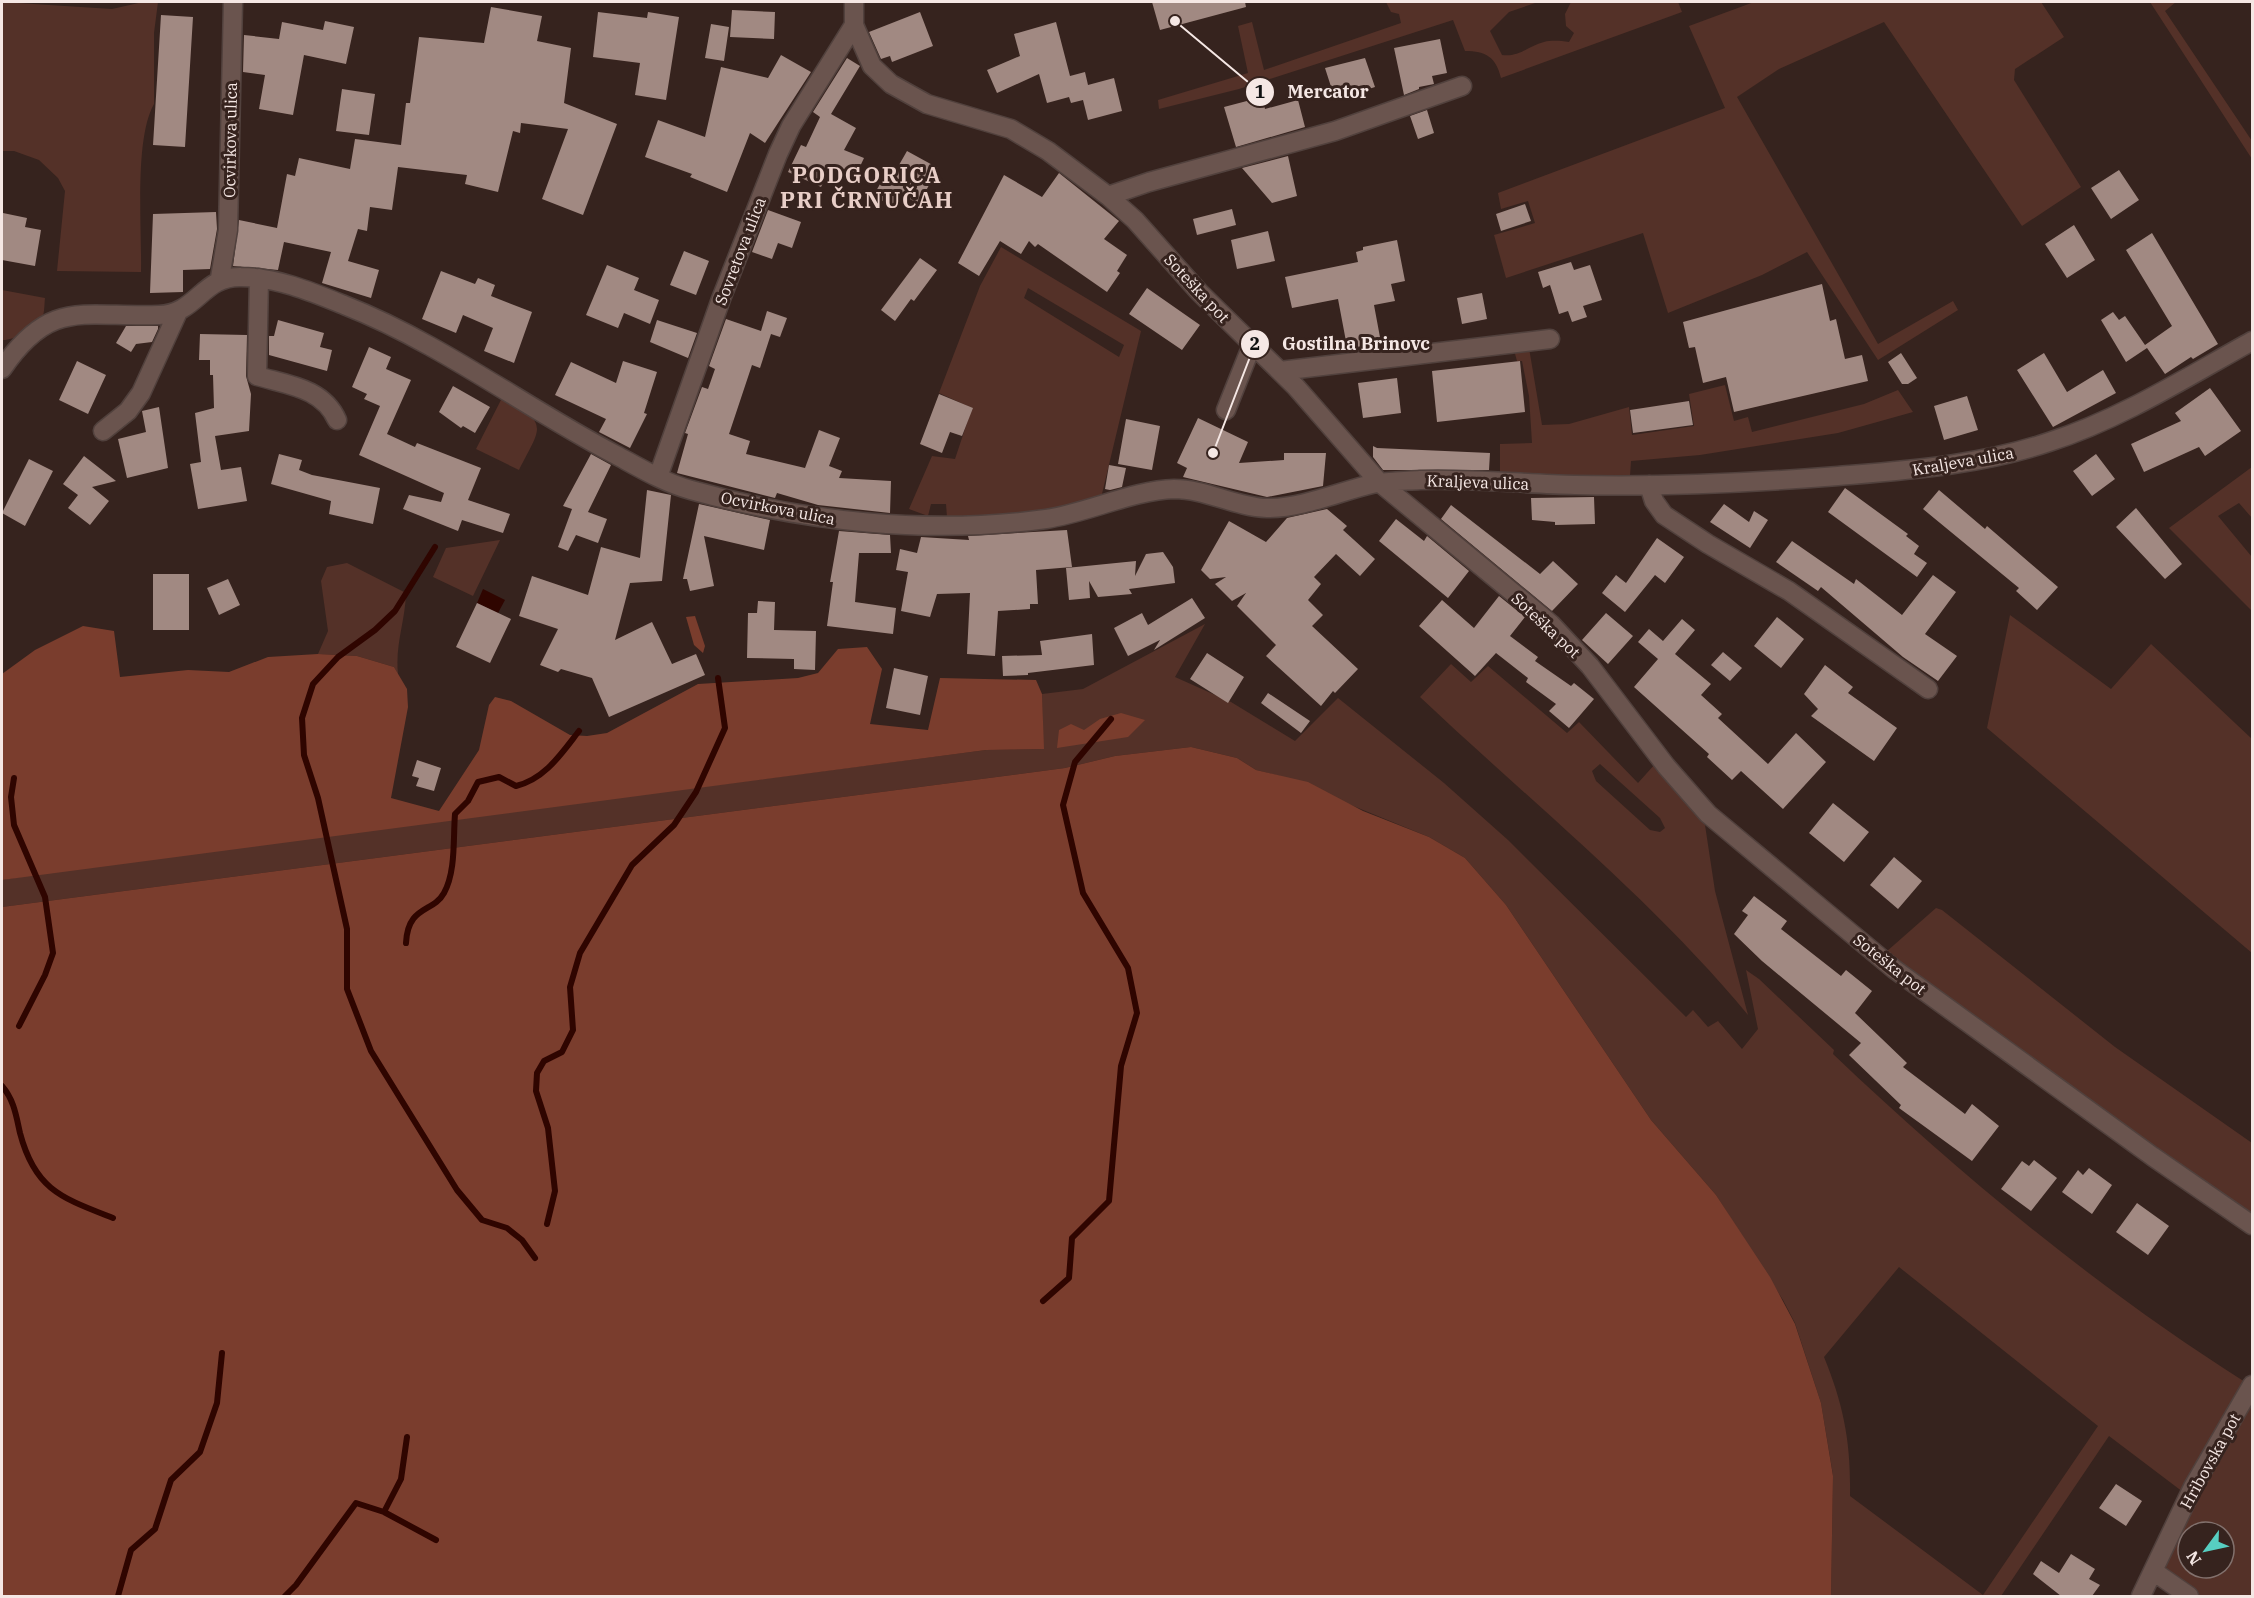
<svg xmlns="http://www.w3.org/2000/svg" width="2254" height="1598" font-family="'IBM Plex Serif',serif">
<rect width="100%" height="100%" fill="#36231e"/>
<!-- green -->
<path fill="#543128" fill-rule="evenodd" d="M2,2l110,7 31,-7h15l-4,31v71c-20,35 -12,125 -13,168l-84,-1 8,-80 -7,-13 -19,-18 -25,-9h-12z
M1386,2h152l-29,10 -19,19 12,24c18,2 26,-9 42,-13 8,-2 17,-1 25,0l5,-9 -8,-7 -1,-12 6,-12h107l4,10 -181,66c-5,-21 -15,-27 -36,-27l-12,-31 -214,69 -80,20 -1,-9 90,-27 -10,-47 14,-4 12,48 137,-47 -2,-9 -8,-2z
M1754,2h287l23,35 -49,32 -1,11 67,107 -59,39 -138,-204 -105,47 -42,28 141,247 75,-43 5,9 -80,50 -71,-108 -45,23 -94,38 -25,-80 -137,45 -12,-43 41,-12 -7,-22 -27,8 -3,-16 227,-85 -36,-82z
M2150,2h26l-11,9 87,130v18z
M1001,247l140,84 -40,167 -60,15 -94,4 -1,-13h-15l-3,12 -19,-7 23,-53 23,3 17,-51 -33,-15 41,-107zM1028,288l96,57 -5,12 -95,-59z
M2,290l43,8c-1,8 0,17 -5,24 -7,8 -28,19 -38,18z
M1529,348l13,77 27,-1 60,-17 3,28 62,-9 -5,-32 36,-9 9,36 14,-4 4,15 112,-28 34,-14 15,22 -75,21 -138,22 -69,6 -1,15h-130v-32l32,-1 -3,-47 -7,-35h-5l-3,-11z
M503,396c46,29 39,29 16,74l-43,-21z
M2252,467v51l-13,-15 -21,13 34,41v54l-83,-83z
M500,540l-27,56 -40,-19 13,-29z
M347,563l59,30c-1,30 -11,51 -8,81l-4,-7 -37,-11 -39,-2 10,-23 -7,-50 6,-14z
M2010,615l101,74 40,-45 101,95v214l-265,-225z
M1205,624l-30,53 56,25 64,39 43,-43 106,85 64,57 178,177 7,-7 15,17 10,-6 24,28 16,-20 -12,-59 13,9 75,71 -1,4c127,121 264,234 412,328l-62,110 -74,-56 -108,160h-170l2,-121 -12,-72 -26,-80 -12,-23 -67,-105 -65,-75 -145,-215 -41,-47 -36,-21 -149,-61 -24,-6 -19,-12 -46,-11 -76,9 -50,12 -1063,139v-27l67,-11 917,-119 57,-1 -1,-55 41,-5zM1899,1267l199,159 -115,169 -133,-99c1,-53 -6,-90 -26,-139z
M1451,664l20,18 17,-16 79,67 12,-11 59,61 17,-19 50,61 10,66 33,124c-97,-117 -218,-214 -328,-318zM1600,764l60,54 5,10 -5,4 -10,-2 -54,-49 -4,-10z
M1936,908l6,2 173,137 137,96v73l-124,-83 -242,-181z
M2252,1397v199h-56l-31,-23 4,-26zM2188,1532h36v36h-36z"/>
<!-- forest -->
<path fill="#7a3d2d" d="M695,616l10,30 -2,7 -9,-8 -8,-28z
M83,626l31,5 6,46 68,-7 41,2 39,-15 50,-3 39,2 37,11 13,22 1,18 -17,91 48,13 40,-61 10,-45 6,-8 16,4 59,34 17,1 20,-3 91,-49 100,-6 20,-5 20,-24 29,-2 15,22 -12,55 58,6 12,-52 96,2 6,14 2,55 -58,1 -984,130v-206l33,-24z
M1121,713l24,7 -17,17 -71,11 2,-18 12,-6 13,6 16,-11z
M1191,747l46,11 19,12 52,12 55,29 66,26 36,21 41,47 145,215 65,75 54,82 25,47 26,79 12,73 -2,120h-1829v-689l1063,-139 50,-12z"/>
<!-- water -->
<path fill="#2f0500" d="M483,589l22,11 -7,13 -21,-10z"/>
<g fill="none" stroke-linecap="round" stroke-linejoin="round">
<!-- stream -->
<path stroke="#2f0500" stroke-width="6" d="M435,547l-40,64 -20,19 -37,27 -25,27 -11,34 2,37 14,43 29,131v60l24,62 86,139 25,30 25,8 15,12 13,18
M14,778l-3,19 3,28 31,72 8,56 -8,22 -26,51
M406,943c2,-38 27,-30 38,-50 12,-22 9,-54 11,-79l13,-13 10,-19 21,-5 17,9c29,-7 45,-32 63,-55
M2,1086c12,14 14,29 18,47 15,57 42,65 93,85
M547,1224l8,-33 -7,-63 -12,-37 1,-18 7,-12 18,-9 11,-22 -3,-43 10,-34 52,-88 42,-40 22,-33 29,-64 -7,-50
M1043,1301l26,-23 3,-40 37,-37 12,-135 16,-53 -9,-45 -45,-75 -20,-88 12,-43 36,-43
M384,1512l17,-33 6,-42
M118,1596l13,-46 24,-21 16,-49 29,-28 17,-49 5,-50
M285,1596l11,-11 60,-82 28,9 52,28"/>
</g>
<!-- building -->
<path fill="#a18982" d="M1152,2h93l1,5 -86,23z
M491,7l51,9 -5,25 34,7 -7,55 53,21 -34,91 -41,-16 26,-70 -47,-6 -1,10 -7,-2 -15,61 -33,-8 2,-9 -69,-8 -6,43 -22,-3 -3,24 -9,-2 -10,32 31,9 -8,28 -49,-15 9,-31 -47,-10 -6,28 -45,-4 6,-46 38,8 10,-54 8,2 4,-18 51,11 5,-30 46,6 5,-42h4l9,-66 65,6z
M732,10l43,2 -1,27 -44,-2z
M598,12l49,6 1,-6 31,5 -13,83 -31,-5 5,-32 -47,-6z
M920,12l13,34 -41,16 -2,-6 -9,3 -12,-27z
M161,15l32,2 -8,130 -32,-2z
M325,21l29,6 -8,37 -42,-9 -11,60 -34,-6 6,-34 -22,-3 1,-37 35,4 3,-17 41,8z
M1056,22l14,54 15,-4 3,13 26,-7 8,33 -34,9 -5,-20 -12,3 -2,-6 -22,6 -8,-29 -42,19 -10,-23 33,-14 -6,-22z
M711,24l18,3 -5,34 -19,-3z
M1440,39l7,34 -15,3 2,8 -15,3v2l-15,6 -10,-47z
M781,55l30,17 -46,71 -15,-10 -23,59 -37,-15 2,-3 -47,-17 13,-37 47,17 16,-70 47,11z
M847,58l13,8 -29,48 25,14 -12,22 20,8 -8,17 -24,-11 -11,23 -33,-15 13,-27 5,2 14,-30 -7,-5z
M1365,58l10,29 -31,10 -1,-4 -9,3 -9,-28z
M342,89l33,5 -6,41 -33,-4z
M1262,97l3,12 33,-9 7,27 -69,20 -12,-40z
M1427,110l7,23 -16,6 -8,-23z
M907,151l31,17 -19,36 -20,-11 -7,13 -19,-10 16,-27 6,3z
M1288,156l9,40 -25,7 -30,-35z
M2119,170l20,30 -28,19 -20,-31z
M1059,173l60,48 -15,18 23,16 -10,16 3,2 -13,19 -69,-48 -3,3 -6,-6 -8,13 -21,-13 -21,35 -21,-13 46,-88 38,22z
M1525,204l6,17 -30,10 -5,-17z
M1232,209l4,16 -39,10 -4,-16z
M768,210l33,12 -9,26 -14,-5 -6,16 -20,-7z
M216,212l1,17 -7,40 -27,1v22l-33,1 3,-79z
M3,213l24,5 -2,9 16,3 -6,36 -33,-6z
M2074,225l21,35 -28,18 -22,-34z
M1268,231l7,30 -38,8 -6,-29z
M2152,233l66,111 -25,15 -2,-2 -26,17 -18,-26 -21,14 -25,-42 12,-8 6,8 6,-4 20,29 27,-19 -46,-76z
M1397,240l8,41 -14,3 4,17 -21,4 8,43 -34,4 -10,-53 -46,9 -7,-31 73,-15 -2,-10 7,-2v-3z
M684,251l25,10 -13,34 -26,-10z
M920,258l17,12 -23,31 -3,-2 -16,22 -14,-11z
M1571,262l3,8 16,-5 12,35 -19,6 4,11 -15,5 -4,-11 -9,3 -9,-29 -7,3 -5,-16z
M607,265l32,13 -5,12 25,10 -9,24 -26,-11 -6,15 -32,-13z
M441,271l34,13 3,-6 17,7 -4,11 41,16 -18,51 -30,-12 9,-23 -30,-13 -7,18 -34,-14z
M1822,284l8,37 6,-2 9,40 17,-4 6,26 -134,31 -8,-35 -23,6 -8,-36 -6,1 -6,-26z
M1147,288l53,37 -18,25 -53,-36z
M1482,293l5,26 -25,5 -5,-26z
M767,311l20,7 -7,19 -9,-3 -11,34 -8,-3 -23,69 21,7 -4,13 59,14 14,-38 21,8 -11,28 13,5 -3,7 52,3 -1,32 -72,-8 -41,-12 -2,5 -98,-25 11,-39 -3,-1 17,-46 6,2 7,-20 -6,-3 17,-47 35,12z
M278,320l46,13 -4,14 12,3 -5,21 -58,-16v-19h5z
M657,320l40,13 -9,25 -38,-16z
M126,326h32v3l-6,13 -16,2 -5,8 -15,-9z
M200,334l47,1 -1,41 5,18 -2,37 -34,5 6,34 20,-3 6,34 -49,8 -8,-45 11,-2 -6,-49 19,-5 -1,-33h-3v-15h-11z
M369,347l22,10 -5,12 25,11 -24,54 28,13 2,-4 64,25 -13,32 42,14 -7,19 -41,-13 -4,11 -55,-22 6,-14 32,7 3,-9 -85,-38 21,-49 -16,-7 3,-5 -15,-7z
M1901,353l16,25 -9,6h-6l-14,-22z
M2044,353l23,39 36,-22 13,23 -63,34 -36,-57z
M77,361l29,14 -18,39 -29,-14z
M623,361l34,11 -13,41 3,1 -17,34 -31,-16 7,-13 -51,-24 16,-33 45,21z
M1520,361l5,51 -88,10 -5,-51z
M1397,378l4,35 -38,5 -5,-35z
M453,386l37,21 -15,26 -12,-7 -2,2 -22,-16z
M2210,388l31,43 -36,25 -6,-9 -55,25 -13,-28 50,-23 -6,-8z
M939,394l34,14 -11,28 -12,-4 -8,21 -22,-9z
M1967,396l11,34 -34,10 -10,-34z
M1689,401l4,24 -60,8 -3,-23z
M159,407l9,61 -41,10 -9,-39 28,-7 -4,-21z
M1198,418l50,24 -9,21 45,-3v-7h42l-3,33 -56,11 -84,-20 4,-9 -10,-5z
M1126,419l34,7 -8,44 -34,-6z
M1373,446l4,2 113,5 -1,17h-106l-10,-13z
M279,454l23,6 -3,10 13,5 68,13 -7,36 -44,-10 2,-13 -60,-17z
M591,454l20,11 -23,47 19,7 -9,24 -22,-8 -8,16 -10,-4 14,-38 -9,-3z
M2096,454l19,25 -23,17 -19,-25z
M84,456l32,25 -24,6 17,14 -19,24 -22,-17 10,-13 -15,-11z
M29,459l24,12 -28,55 -23,-13z
M1109,465l17,3 -4,19 -12,3 -5,-1z
M1845,488l63,46 -2,2 13,10 -5,8 13,9 -10,14 -89,-65z
M647,490l24,5 -9,86 -32,2 -15,57 37,-18 20,42 24,-10 9,21 -96,42 -17,-39 -31,-9 -3,3 -18,-7 18,-36 -39,-13 13,-40 56,19 13,-48 39,11z
M1939,490l46,39 2,-3 71,61 -21,23 -21,-19 3,-3 -96,-79z
M1594,497l1,27 -40,1v-3l-23,-2 -1,-22z
M699,504l71,16 -6,30 -60,-14 10,50 -24,5 -3,-12h-4z
M1724,504l25,18 5,-11 14,9 -18,28 -40,-26z
M1451,505l89,69 13,-13 25,23 -26,27 -111,-92z
M2136,508l46,56 -17,15 -49,-52z
M1327,509l20,17 -4,4 32,29 -15,17 -24,-22 -22,23 7,7 -13,16 15,15 -11,11 46,43 -23,24 -2,-2 -12,15 -55,-50 10,-11 -39,-39 9,-13 -14,8 -17,-17 11,-7 -16,2 -9,-9 28,-49 37,21 21,-24z
M1396,519l28,22 3,-5 42,35 -21,27 -69,-57z
M1067,530l5,37 -36,3 2,34h-8v5l-32,2 -3,45 -28,-2 3,-61 -33,1 -7,23 -29,-6 7,-39 -12,-2 4,-21 17,4 4,-16 48,3 -1,-4z
M839,531l51,4 1,18h-32l-4,49 41,6 -3,26 -66,-8 6,-44h-3z
M1657,538l27,19 -19,26 -10,-8 -30,37 -23,-19 14,-18 10,8z
M1792,541l62,43 2,-5 46,36 31,-40 23,17 -31,42 32,22 -19,25 -35,-24 -82,-70 -3,4 -42,-29z
M1163,552l10,15 2,16 -46,6 3,5 -34,3 -9,-16 1,17 -21,2 -3,-32 70,-7 -1,15 11,-22z
M153,574h36v56h-36z
M228,579l12,26 -21,10 -12,-27z
M1499,596l26,21 -15,19 28,21 -3,4 36,25 3,-3 20,16 -25,29 -20,-17 7,-7 -30,-22 2,-4 -32,-25 -21,23 -56,-50 23,-26 32,28z
M1192,598l13,20 -51,32 6,-10 -32,16 -14,-28 28,-15 6,12z
M758,601l17,1 -1,28 42,1 -1,39 -21,-1v-10l-47,-1 1,-45h9z
M477,603l34,16 -21,44 -34,-16z
M1606,613l27,23 -25,28 -26,-24z
M1777,617l27,22 -23,29 -27,-22z
M1682,619l13,11 -20,24 36,30 -10,11 21,19 -4,4 50,46 28,-31 30,29 -43,47 -42,-38 -9,9 -25,-23 2,-3 -75,-67 24,-28 -20,-17 11,-13 14,12z
M1092,634l2,31 -66,8v2l-25,1 -1,-20 40,-1 -2,-14z
M1723,652l19,16 -12,13 -19,-16z
M1207,653l37,24 -16,26 -38,-24z
M1825,665l28,22 -5,6 49,35 -23,33 -63,-45 7,-7 -14,-15z
M894,668l34,8 -8,39 -34,-7z
M1268,693l42,28 -9,12 -40,-30z
M417,760l24,8 -7,23 -18,-5 3,-8 -7,-2z
M1833,803l36,29 -25,30 -35,-29z
M1894,857l28,24 -24,28 -28,-24z
M1754,896l33,25 -6,8 60,47 5,-6 26,21 -17,22 52,50 -4,4 62,47 7,-10 27,22 -27,35 -73,-53 2,-3 -52,-50 12,-12 -99,-82 -28,-27 14,-19 -6,-4z
M2034,1160l23,18 -26,33 -30,-22 21,-28 7,5z
M2089,1168l23,17 -20,29 -30,-22 16,-22 5,5z
M2137,1203l32,23 -21,29 -32,-23z
M2116,1484l26,17 -16,25 -27,-18z
M2071,1554l24,15 -6,10 11,6 -8,11h-31l-28,-22 8,-13 18,12z"/>
<g fill="none" stroke-linecap="round" stroke-linejoin="round">
<!-- minor casing -->
<g stroke="#51413d" stroke-width="21">
<path id="minor" d="M854,25l18,41 19,18 36,20 84,25 37,22 60,45 27,24 64,72 97,95 83,95 172,142 39,42 76,100 42,48 186,155 258,187 100,69
M1108,196l41,-14 186,-51 127,-45
M220,278l8,-48 5,-228
M259,278l-2,98c31,9 66,12 80,44
M2,369c49,-72 82,-51 157,-54 38,-1 43,-39 82,-38 35,0 71,15 103,28 97,38 180,102 272,150 24,13 49,28 75,35 114,32 238,45 355,29 41,-6 88,-29 128,-30 32,0 61,18 93,19 36,0 71,-16 105,-24 15,-3 32,-3 48,-4 51,-2 103,4 155,5 87,2 175,-2 263,-9 71,-6 143,-11 211,-34 72,-23 138,-65 203,-101
M1280,371l270,-32
M1226,410l26,-65
M103,431l25,-20 13,-18 36,-79
M658,477l63,-178 57,-145 13,-28 63,-101v-23
M1649,485l5,16 10,14 44,29 81,47 139,98
M2153,1571l36,25
M2141,1596l52,-109 59,-102"/>
</g>
<!-- minor -->
<use href="#minor" stroke="#6a544e" stroke-width="18"/>
</g>
<g text-anchor="middle" dominant-baseline="central" stroke-width="6" stroke-linejoin="round" paint-order="stroke">
<!-- street labels -->
<g font-size="16" fill="#f5e7e4" stroke="#36231e">
<text transform="translate(230 140) rotate(-89)">Ocvirkova ulica</text>
<text transform="translate(740 251) rotate(-69)">Sovretova ulica</text>
<text transform="translate(1197 288) rotate(47)">Soteška pot</text>
<text transform="translate(1963 461) rotate(-10)">Kraljeva ulica</text>
<text transform="translate(1478 482) rotate(2)">Kraljeva ulica</text>
<text transform="translate(778 508) rotate(11)">Ocvirkova ulica</text>
<text transform="translate(1546 625) rotate(43)">Soteška pot</text>
<text transform="translate(1890 964) rotate(38)">Soteška pot</text>
<text transform="translate(2210 1461) rotate(-61)">Hribovska pot</text>
</g>
<!-- district labels -->
<g font-size="22" font-weight="bold" letter-spacing="1.5" fill="#e8cec7" stroke="#36231e">
<text x="867" y="174">PODGORICA<tspan x="867" dy="25">PRI ČRNUČAH</tspan></text>
</g>
</g>
<!-- callouts -->
<path fill="none" stroke="#f5e7e4" stroke-width="2" d="M1175 21L1260 92M1213 453L1255 344"/>
<g fill="#f5e7e4" stroke="#36231e" stroke-width="2">
<circle cx="1175" cy="21" r="6"/>
<circle cx="1213" cy="453" r="6"/>
<circle cx="1260" cy="92" r="15"/>
<circle cx="1255" cy="344" r="15"/>
</g>
<g font-size="18" text-anchor="middle" font-weight="bold" fill="#111">
<text x="1260" y="98">1</text>
<text x="1255" y="350">2</text>
</g>
<g font-size="18" text-anchor="middle" font-weight="bold" fill="#f5e7e4" stroke="#36231e" stroke-width="6" stroke-linejoin="round" paint-order="stroke">
<text x="1328" y="98">Mercator</text>
<text x="1356" y="350">Gostilna Brinovc</text>
</g>
<!-- border -->
<rect width="2254" height="1598" fill="none" stroke="#f5e7e4" stroke-width="6"/>
<!-- north arrow -->
<g transform="translate(2206 1550) rotate(237)"><circle r="28" fill="#36231e" stroke="#82716d" stroke-width="1.5"/>
<path d="M0-4.5L10 22L0 15L-10 22Z" fill="#57cec1"/>
<text y="-9" font-size="16" font-weight="bold" text-anchor="middle" fill="#f5e7e4">N</text>
</g>
</svg>
